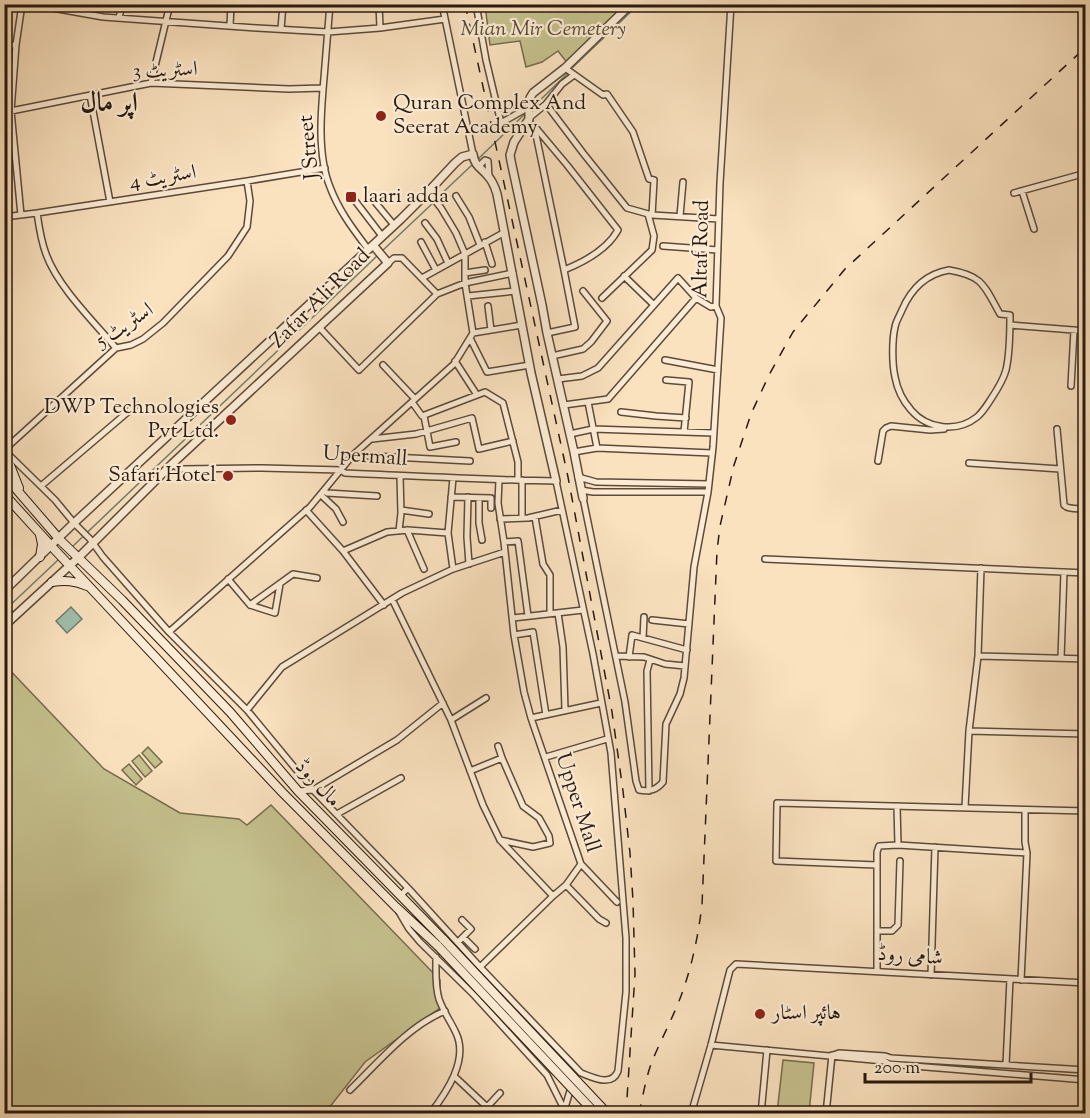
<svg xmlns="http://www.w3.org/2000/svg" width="1090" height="1118" font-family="'Sorts Mill Goudy',Amiri,serif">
<rect width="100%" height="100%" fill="#fae2bf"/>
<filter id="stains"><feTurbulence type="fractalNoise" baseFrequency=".00333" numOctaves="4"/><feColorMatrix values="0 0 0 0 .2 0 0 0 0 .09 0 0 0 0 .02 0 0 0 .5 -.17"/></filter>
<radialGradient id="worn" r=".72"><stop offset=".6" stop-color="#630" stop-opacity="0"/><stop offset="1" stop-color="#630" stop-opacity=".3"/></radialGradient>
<!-- green -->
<path fill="#c5c18e" stroke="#766c4e" stroke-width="1.5" d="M485,5h147l-64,59 -10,-13 -16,11 -16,5 -6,-26 -30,4z
M4,664l100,105 76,44 59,6 8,6 24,-20 169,175v28l-75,54 -40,51h-320z
M148,747l14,15 -7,6 -13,-15z
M139,755l13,16 -7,6 -13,-16z
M129,764l13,15 -6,6 -14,-15z
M783,1060l31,3 -5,50h-32z"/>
<!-- water -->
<path fill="#9fbfad" stroke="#6f7c6e" stroke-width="1.5" d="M71,607l11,12 -15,14 -11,-12z"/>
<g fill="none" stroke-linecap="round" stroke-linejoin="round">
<!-- stream -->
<path stroke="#6f7c6e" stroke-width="1.5" d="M571,69l68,-65
M533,107l35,-34
M478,159l49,-47
M437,198l36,-34
M381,252l53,-50
M73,546l304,-290
M4,611l54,-51"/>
<!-- minor casing -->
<g stroke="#5c4a3b" stroke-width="8">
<path id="minor" d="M30,4l73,13 154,11 71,4 52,-4 65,-9
M330,4c-2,25 -4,49 -6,74 -3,33 -7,77 6,109 9,24 23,42 38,62
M379,4l1,24
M442,4l31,150
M476,4l10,56 15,63 -2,7
M119,18l3,-14
M230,26l1,-22
M281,29l2,-25
M4,45h12
M565,68l38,27 4,-1 26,38 16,47 5,1 -2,35 67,4
M151,83l19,-79
M90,95l20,107
M546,104l37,49 44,55 25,7
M11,111l140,-28 138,6 34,-1
M529,118l17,-14 16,-20 12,-9
M528,122l8,6 31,37 51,65c-11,20 -34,32 -54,40l-29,-140 1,-2
M501,123l28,-16
M478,167l7,-7 3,1 1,16
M1022,191l12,38
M1014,193l72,-20
M370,196l24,29
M456,196l13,21 11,28
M356,202l26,34
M37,213c2,14 4,28 9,41 12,33 47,67 70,94
M21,215l-10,-104 5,-66 6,-41
M680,216l3,-34
M4,217l33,-4 210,-32 78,-13
M425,223l12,16 11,24
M421,242l15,28
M485,242l7,22
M663,246l55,4
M388,263l6,-5h8l35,36 28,-11 48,-10
M949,270c35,6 35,16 51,44l10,1c0,18 0,38 -4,55 -3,11 -9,20 -15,29 -4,6 -8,13 -14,18 -20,16 -50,12 -66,-7 -8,-9 -14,-22 -16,-33 -3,-13 -3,-37 0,-50 1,-6 5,-12 7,-17 9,-21 24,-36 47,-40z
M465,273l20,-3
M624,276l30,29
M422,278l83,-46
M468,296l48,-5
M602,298l50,-48 2,-14 -6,-22
M488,306l3,24
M1010,325l76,6
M319,327l40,43 78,-76
M473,333l49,-8
M547,333l28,-6 -11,-57
M470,338l17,34 43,-7
M552,356l31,-7 8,-7 16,-21 -24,-30
M665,360l53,10
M455,361l22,34
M383,365l32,34
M558,379l24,-3 16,-8 80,-90 18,20
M666,380l23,2 -5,50
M1071,386l3,-56
M412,402l10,14 63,-24 18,11 15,59v18
M588,402l9,46
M564,405l44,-6 88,-101 15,9 5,-1
M621,412l35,4 30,2
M424,416l6,31 26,-5
M1057,429l7,76c4,5 15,3 22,4
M570,434l23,-5 121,4
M372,439l44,-5 56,-16 7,31 34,-8
M4,450l112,-102 15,-3 12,-6 20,-16 65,-67 19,-29 3,-26 -3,-20
M5,451l50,49 19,23 16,16 13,18 66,75 78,78 66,80 95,98
M574,452l23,-4 115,5
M353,455l117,6
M878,461l5,-30 3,-3 5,-2 39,4 14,-1
M969,463l91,6
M172,464l6,4 4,1 80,-1 79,2 4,3c70,3 141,7 211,8l37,173 18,99 15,185v54l-8,79c-6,16 -24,7 -37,2l-101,-106 -72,-79 -8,8
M578,477l18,5 113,2
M453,478l-5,55 5,36
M41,486l95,-81
M581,490l12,2h115
M324,491l3,2 50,3
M321,495l15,14 7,13
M451,497l40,1v10
M468,497l-1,40 2,27
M479,498v25l3,17
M583,498l42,204 11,79 3,9c11,2 17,0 24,-8l3,-58 14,-30 4,-16 10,-111 14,-75 5,-45 8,-129 -5,-12 4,-123 11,-179
M306,510l37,41 41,54
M401,510l28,4
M535,517l8,47 7,11v38
M522,518v-38
M500,519l28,-1 34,-8
M407,530l17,39
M399,531l2,-18 -1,-37
M504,542l14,-1 10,75
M343,551l44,-19 21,-2 40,3
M765,559l321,14
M228,579l22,26 25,8 5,-29
M392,599l59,121 32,85 17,35 53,56 13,-11 15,-21 -50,-146 -7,-26 -10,-57 -10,-93 -6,-39 1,-23
M250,605l43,-31 24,4
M558,613l5,34 2,63
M513,618l70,-8
M652,620l37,4
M169,632l141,-125 43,-52 101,-91 19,-31 -8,-50v-29l-9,-21 -15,-25 -13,-16
M514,635l19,-3 13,83
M643,638l1,-21
M616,656l28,1 21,7 20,2
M978,656l108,3
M629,657l3,-22 55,15
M1061,658l3,-86
M247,710l35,-43 120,-74 51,-24 52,-17
M531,718l70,-15
M451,720l35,-22
M969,731l117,3
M498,746l4,12
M546,757l61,-18
M470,771l32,-13 21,48 16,12 10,18 1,7 -17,4 -33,-7
M298,791l15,-1 84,-50 46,-37
M649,791l-2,-120 3,-11
M965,807l4,-76 9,-75 3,-88
M1025,810v32l2,11
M337,814l64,-36
M898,845l129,8 -6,127
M581,864l36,38
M877,865l-101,-4 1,-58 309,8
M566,885l33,34 7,4
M399,912l10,17 11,13 54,53 73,80 17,34
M877,931h15l6,-6 2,-64
M463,937l12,12
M458,942l13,-13 -9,-9
M480,967l73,-71
M877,971v-119l2,-6 19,-1 -1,-39
M931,975l4,-128
M711,1045l173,16 5,3 197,16
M833,1055l6,-2 46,3 6,2 195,12
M1006,1065l4,-86
M454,1076l33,31 13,-14
M350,1090c28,-27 58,-64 95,-79
M430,1114c16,-21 39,-54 26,-81 -5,-11 -13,-22 -17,-34 -4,-13 -3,-28 -3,-42
M563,1114l7,-23 2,-4
M691,1114l20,-69 19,-75 6,-6 350,19
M761,1114l6,-64
M826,1114l6,-59"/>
</g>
<!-- tertiary casing -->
<g stroke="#5c4a3b" stroke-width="10">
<path id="tertiary" d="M583,498l-9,-46 -27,-119 -5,-28 -31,-144 -1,-6 4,-13 15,-23v-16l1,-5 3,-5 32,-25 66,-64
M4,591l70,-68 327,-304 27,-27 27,-29 7,-6 11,-3c1,11 7,13 14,21 6,6 8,12 10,19l34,179 25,108
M4,626l75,-69 93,-93 216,-201 -15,-18"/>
</g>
<!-- secondary casing -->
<g stroke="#28180f" stroke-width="10">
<path id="secondary" d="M4,450l15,38
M4,475l57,66 61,59 108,112 68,79 146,149
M4,494l50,55 228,243 114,115 42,39
M40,535l2,9 -2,13
M52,582c14,-2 23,-1 35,4"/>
</g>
<!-- minor -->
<use href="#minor" stroke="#fcecd5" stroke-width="5"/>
<!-- tertiary -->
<use href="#tertiary" stroke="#fcecd5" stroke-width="7"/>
<!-- secondary -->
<use href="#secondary" stroke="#fcecd5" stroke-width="8"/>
<!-- rail -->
<path stroke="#28180f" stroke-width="1.5" stroke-dasharray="10 10" stroke-linecap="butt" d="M465,4l103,473 44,235 11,79 7,62 3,48 2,73 -9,140
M639,1114c4,-18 7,-38 14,-55 9,-21 20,-42 28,-63 11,-30 17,-59 21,-91l15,-354 3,-25 14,-61 17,-51 18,-39 24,-43 52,-63 241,-222"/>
<!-- secondary-bridge casing -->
<g stroke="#28180f" stroke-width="10" stroke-linecap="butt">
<path id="secondary-bridge" d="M444,940l164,174
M438,946l158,168"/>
</g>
<!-- secondary-bridge -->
<use href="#secondary-bridge" stroke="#fcecd5" stroke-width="8"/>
</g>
<!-- markers -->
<g fill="#8f2418" stroke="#fcecd5" stroke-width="2">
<circle cx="381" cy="116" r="6"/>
<rect x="345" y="191" width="12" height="12" rx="3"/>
<circle cx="231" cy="420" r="6"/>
<circle cx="228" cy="476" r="6"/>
<circle cx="760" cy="1014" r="6"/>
</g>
<g text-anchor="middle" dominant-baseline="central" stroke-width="4.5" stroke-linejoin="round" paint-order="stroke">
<!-- park labels -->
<g font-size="21" font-style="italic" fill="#574b35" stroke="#fcecd5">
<text x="543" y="30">Mian Mir Cemetery</text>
</g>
<!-- street labels -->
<g font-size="21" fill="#28180f" stroke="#fcecd5">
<text transform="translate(165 71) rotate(-2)">اسٹریٹ 3</text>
<text transform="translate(310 147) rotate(-96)">J Street</text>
<text transform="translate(163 178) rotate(-9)">اسٹریٹ 4</text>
<text transform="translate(702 249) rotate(-89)">Altaf Road</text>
<text transform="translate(321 299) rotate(-45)">Zafar Ali Road</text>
<text transform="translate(125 326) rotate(-33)">اسٹریٹ 5</text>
<text transform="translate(365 457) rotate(4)">Upermall</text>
<text transform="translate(317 784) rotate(47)">مال روڈ</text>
<text transform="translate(577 803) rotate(72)">Upper Mall</text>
<text transform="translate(910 957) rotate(4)">شامی روڈ</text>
</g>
<!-- poi labels -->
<g font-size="21" fill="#28180f" stroke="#fcecd5" text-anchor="start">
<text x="393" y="104">Quran Complex And<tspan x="393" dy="24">Seerat Academy</tspan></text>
<text x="363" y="197">laari adda</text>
<text x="219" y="408" text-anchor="end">DWP Technologies<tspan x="219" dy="24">Pvt Ltd.</tspan></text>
<text x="216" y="476" text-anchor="end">Safari Hotel</text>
<text x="772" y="1014">ہائپر اسٹار</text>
</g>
<!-- district labels -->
<g font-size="27" font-weight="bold" fill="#28180f" stroke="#fcecd5">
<text x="109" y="104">اپر مال</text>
</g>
</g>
<!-- margin -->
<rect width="1090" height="1118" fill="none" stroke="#fae2bf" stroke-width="24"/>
<rect x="6" y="6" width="1078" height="1106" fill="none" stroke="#28180f" stroke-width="3"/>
<rect x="12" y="12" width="1066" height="1094" fill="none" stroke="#28180f" stroke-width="1.5"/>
<!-- scale -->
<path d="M865 1073v9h166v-9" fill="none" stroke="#28180f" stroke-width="3"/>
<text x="874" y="1073" font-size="18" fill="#28180f" stroke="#fcecd5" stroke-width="4.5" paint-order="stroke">200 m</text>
<rect width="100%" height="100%" filter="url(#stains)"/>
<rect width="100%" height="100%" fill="url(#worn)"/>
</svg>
